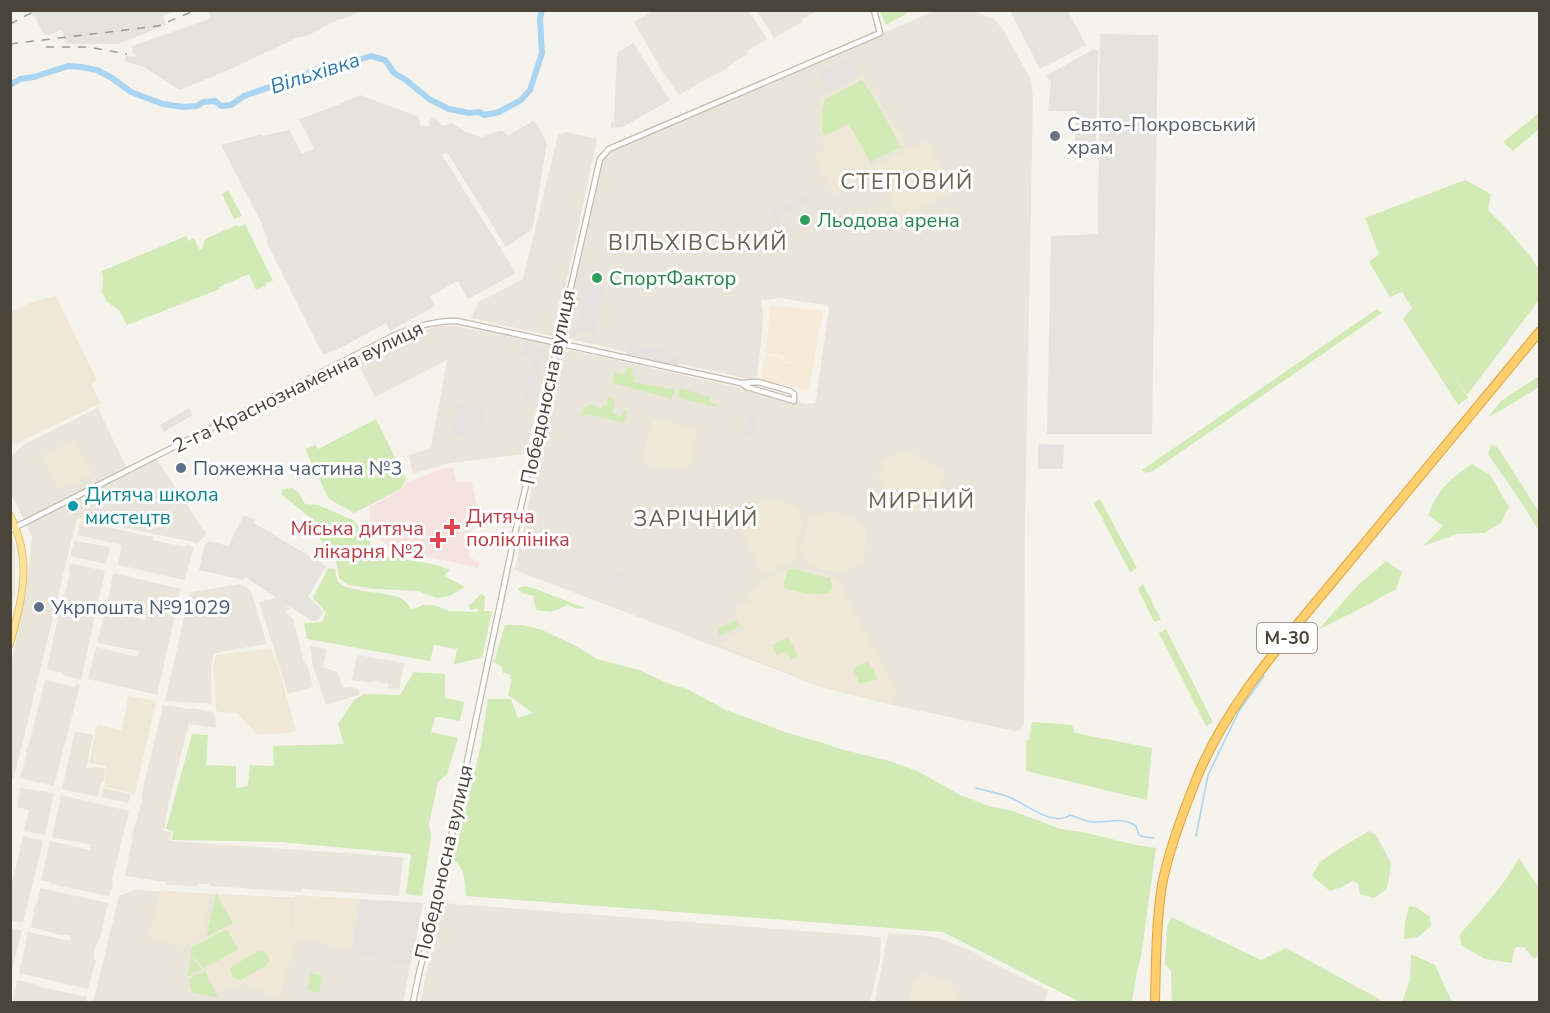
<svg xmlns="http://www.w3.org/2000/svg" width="1550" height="1013" font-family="'Nunito Sans',sans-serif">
<rect width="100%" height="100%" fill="#f6f3ec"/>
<!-- residential -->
<path fill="#eae5da" d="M653,11h96l18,28 -20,12 1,3 -21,13 1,1 -8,5 -1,-1 -40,23 -17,-24 -28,-49z
M757,11h60l-15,9v2l-28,16z
M934,11h41l20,9 9,11 26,47 3,19 -8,428 -1,192v7l-4,6 -5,1 -122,-26 -69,-17 -309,-118 43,-210 4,-6 8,-4 174,39 6,-3 55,18 10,-1 1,-4 13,-91 -2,-3 -49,-7 -17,3 2,12 -1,21 -5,42 -4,4 -174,-39 -10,-3 -4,-4 -1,-5 36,-167 4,-6 4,-3z
M566,132l31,7 -35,163 -10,34 -81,-18 8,-16 44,-23 35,-144z
M437,326h18l97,19 -26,109 -77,9 -36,11 -4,-19 22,-7 16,-88 -72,37 -19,-37 53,-25z
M98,408l28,59 27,-13 53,80 -8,9 -121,-25 -63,260h-4l1,-113 15,-71 6,-58 -21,-42v-38l14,-12z
M81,521l72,16v3l32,7 1,-2 8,2 -9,32 -1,1 -65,-15h-1l4,-20 -45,-10z
M11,533l4,15v47l-4,17z
M74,541l36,6 -4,17 -36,-8z
M70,563l35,8 -24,109 -18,-5v-2l-16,-4 16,-75h2l5,-22 -1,-1z
M113,573l68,16 -24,106 -69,-16 8,-32 41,10 2,-6 -42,-8 8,-32 40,9 2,-5 -40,-9z
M241,584l10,7 16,53 -47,8 -6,2 -3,12 1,38 -47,-3 25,-109z
M275,598l10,5 5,6 -5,2 9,9 9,39 5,9 5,19 -25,7 -29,-92z
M310,646l17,3 -4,18 14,5 6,16 8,-1 8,3v5l-33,10 -13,-39z
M357,655l47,8 -5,27 -11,-2 1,-4 -16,-3 -1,2 -20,-3z
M45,680l30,7 1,-3 4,1 -26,101 -34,-8 7,-25 -1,-1v-4h2z
M163,705l28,4 1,-1 21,4 2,5 1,11 -27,-4 -20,77 -5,30 7,1 -1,9 233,16 -4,39 -97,-7 -1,3 -91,-6v-2h-12v2l-32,-1v-3l-41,-6 7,-36v-5l11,-38h-2z
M75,731l18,4 -7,34 10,-2 10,2 -3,13h-2l-3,15 -36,-8z
M20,788l34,5 -9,42 -21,-4 5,-21 -12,-3z
M103,788l28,6 -3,9 -27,-6z
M61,795l68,16 -17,69 1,1 -1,8h-1l-2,7 -58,-12v-2l-10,-2 9,-39 40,9 2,-5 -40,-8z
M23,836l20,5 -20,82 -13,-3 1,-32z
M40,888l68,15 -8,36h-2l-5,20 3,1 -8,29 -69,-16 9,-41 42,9v-6h-10l-29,-8 3,-14 -1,-1 2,-7 2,-1z
M135,890l288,14 -20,98h-310l26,-106z
M442,903l439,34 -1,22 -10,43h-450z
M11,928l11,3 -10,39h-2z
M888,933l39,3 15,3 30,12 18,11 58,28 -3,12h-170z
M17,980l19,4v2l51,11 -1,5h-73z"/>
<!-- commercial -->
<path fill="#f7ead8" d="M771,305l52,6 -14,80 -48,-11 4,-26 18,4v4l17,3 -16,-4v-4l-19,-4z"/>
<!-- industrial -->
<path fill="#e6e2dd" d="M28,11h147l-12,5 3,9 -48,19h-52l-4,-14 -13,5 -6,-2 -8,-16z
M208,11h154l-19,8h-4l-34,18h-6l-73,34 -46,19 -36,-23 -9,-3 -10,-2 1,-6 9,1 1,-3h-3l-1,-8 72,-25 7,-4z
M1010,11h58l18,34 -46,24z
M1100,34l58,1 -6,399h-105l4,-198 47,-2z
M1094,49l4,2 -2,93 -21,-1 1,-32h-28l3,-30 -5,-5z
M360,95l59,22 1,8 10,1 -2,-5 6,-4 8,9 10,-3 14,9 15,5 19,-6h3l5,5 25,-15 4,3 10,20 -15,86 -26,17 -59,-95 -5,3 74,118 -48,26 -10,-18 -28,15 5,10 -45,25 -4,-8 -51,28 -1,-1 -11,5 -57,-114 2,-2 -7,-14 1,-1 -41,-79 40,-11 1,2 27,-6 13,24 12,-6 -15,-29 36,-13z
M244,515l12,5 -2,3 72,43 -18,31 16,15 -6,8 -6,1 -67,-44 -1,3 -45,-10 6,-26 5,-3 18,5z
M360,899l63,4 -14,63 -58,-14z"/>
<!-- education -->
<path fill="#efe8d6" d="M864,76l21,36 22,32 -38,19 5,11 -39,21 -21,-38 11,-8 -5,-22 2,-28z
M927,140l25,52 -52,26 -26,-52z
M56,296l41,84 -6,4 10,19 -90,43v-134l21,-10z
M652,419l45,9 -7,37 -11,5 -34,-6 -2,-4z
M74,440l18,34 -32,16 -18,-34z
M906,451l18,7 20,16 -5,20 -7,11 -16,8 -23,-7 -15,-30 7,-17z
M764,499l30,7 9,17 -9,37 -31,15 -23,-46 10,-20z
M837,511l25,12 5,11 -4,29 -23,10 -29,-6 -11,-18 10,-34z
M790,567l46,10 60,115 -5,12 -68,-17 -105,-43 27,-15 -11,-20 16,-9 -3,-6 10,-6 -1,-3z
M271,648l8,21 17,61 -7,3 -31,2 -21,-22 -19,-1 -2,-2 -3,-43 3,-12z
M128,696l28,5 -21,93 -31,-7 3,-21 -18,-3 8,-38 25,5z
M160,890l50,5 -6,38 -19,13 -32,-6 -3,-10z
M214,894l78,5 -2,21 7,17 -18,61 -35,-14 -9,4 -3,-2 -15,7 -13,-25 -14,-14 1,-9 14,-7z
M295,895l65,4 -9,51 -52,-11 -7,-17z
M923,974l26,8 9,14 -1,6h-47l3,-21z"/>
<!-- medical -->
<path fill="#f6e3e0" d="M453,467l3,15h16l6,31 -2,9 -9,18 3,17 9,6 -1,5 -88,-20 -19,-18 -2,-23 32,-17 6,-8 33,-12z"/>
<!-- green -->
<path fill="#d2eab5" d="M880,11h28l-2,3 -20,11z
M862,80l13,19 26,48 -31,15 -21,-38 -25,12c-4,-12 -3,-25 1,-37z
M1539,113v16l-26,22 -10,-9z
M1465,180l26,14 -3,16 20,20 22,26 9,14v30l-72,95 -19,-29 20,32 -10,7 -55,-86 9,-11 -10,-16 -12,5 -21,-35 10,-8 -14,-36z
M228,190l14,26 -8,3 -12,-25z
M245,224l28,57 -7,2v3l-10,4 -7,-16 -30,13 1,2 -93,36 -8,-15 -12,-8 -5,-9 1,-11 -1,-11 84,-35 2,5 6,-3 5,11h3l3,-10 32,-14 2,2z
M1377,309l5,4 -229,158 -7,2 -4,-3z
M630,367l3,2 -1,7 3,1 -1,5 41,8 -3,9 -59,-16 1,-11 12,3 1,-7z
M1539,376v11l-31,19 -20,11 13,-16z
M680,388l30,9 -1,5 8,3v2l-39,-9z
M609,397l6,3 -3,14 10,2 2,-6 4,1 -4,12 -37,-9 -1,2 -6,-1 4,-8 8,-3 3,3 7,2 1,-4h4v-7z
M376,419l30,60 -5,10 -47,24 -25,-14 -24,-50 10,-4 3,4z
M1491,445l5,1 6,8 37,58v19l-18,-29 -33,-48z
M1472,464l18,11 19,32 -8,16 -17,10 -27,1 -34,12 20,-20 -15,-11c11,-27 21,-35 44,-51z
M292,488l7,5 6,11 13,1 35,15 14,15 5,11 10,10 51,8 17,6 -6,6 21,11 -16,9 -12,2 -19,-7 -41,-2 -29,-4 -9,-7 -3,-18 -13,-12 -1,-7 -8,-8 3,-7 -5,-7 -31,-25 2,-5z
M1100,499l37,69 -7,4 -36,-69z
M1386,561l16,11 -6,17 -38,21 -40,20 40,-45z
M328,568l7,1c1,5 1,11 5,14 7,9 48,9 61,15 5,3 7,7 10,11l6,-1 5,-3h11l16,6 29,1 -1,-4 -6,2 -3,-4c6,-3 8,-8 13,-12l4,2 -1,15h8l-10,47 -28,6 3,-15 -23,-4 -4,16 -123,-22 -3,-16 18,-1 4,-10 -13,-14z
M788,569h7l34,9c16,28 -36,12 -46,10z
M1143,584l18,36 -7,2 -16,-33z
M526,586l10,3 49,19 -7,1 -10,-4 -17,7 -15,-2 -3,-14 -11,-3 -4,-4 2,-2z
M737,620l3,6 -20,10 -3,-7z
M505,625h18l19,5 32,15 23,14 42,11 31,14 17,5 39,21 62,23 35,10 17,6 50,12 27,10 43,24 29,11 24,5 48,18 21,3 54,13 20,3 -15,109 -4,14 -5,31h-52l-137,-70 -477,-36c-1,-14 -1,-27 -12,-36l27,-116 7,-45h23l7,19 15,-5 -25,-18 4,-16 -2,-1 1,-4 -8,-1 -1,-6 -8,-5z
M1166,629l47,93 -7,4 -47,-93z
M788,637l10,19 -7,4 -5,-9 -9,4 -5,-10z
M868,661l10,18 -18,5 -7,-15z
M414,672l31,2v24l19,4 -4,19 -21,-4 -4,1 -4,14 27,6 -11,36 -9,8 -9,41 2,14 -9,59 -16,-2 5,-40 -130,-12 -109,-2 1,-9 -7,-2 26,-95 16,1 -2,30 30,1v22l12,-2 2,-21 24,1 -1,-20 71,-2 -6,-20 16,-24 10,-6 36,1z
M1032,722l40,3 3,8 77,15 -5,52 -121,-29v-30l3,-1z
M1369,831l7,4 15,28 -2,16 -3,11 -12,8 -14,-4 -2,-10 -5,-3 -14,7 -9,3 -18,-15 8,-14 19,-13z
M1519,858l20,30v67l-5,4 -10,-12h-8l-3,7 -1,9 -27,-4 -24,-14 -1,-11c21,-24 44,-48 59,-76z
M216,893l17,30 -27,14z
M1409,906l7,1 14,10 1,9 -13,11 -14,2 1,-16z
M1171,917l90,43 25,-12 95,52 -1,2h-208l-1,-31 -6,-7 2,-37z
M227,929l11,21 -34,18 -14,-14 2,-7z
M259,951l5,1 4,4 1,5 -3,5 -26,14 -7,-3 -3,-7 2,-4z
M1411,954l24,11 17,37h-50l8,-22z
M191,956l11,13 -15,8z
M205,971l13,27 -26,-6 -4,-13z
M311,973l12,3 -4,17 -12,-3z"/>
<!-- parking -->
<path fill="#e5e3e0" d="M633,43l37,57 -47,27 -12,1v-6h3l3,-69z
M849,59l9,16 -30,17 -8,-18z
M808,193l3,6 -30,15 -5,21 -5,3 -4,-8 5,-19z
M586,282l18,4 -9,48 -20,-3z
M628,342l53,13 -3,11 -52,-12z
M523,343l22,5 -12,54 -9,-1 8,-41 -12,-3z
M458,405l26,4 -3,12h2l-4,20 -28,-5z
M189,408l4,7 -29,17 -4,-7z
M754,415l2,5 -4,2 6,14 5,-2 2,6 -20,-4 -1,-3 2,-14z
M1038,444l26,1 -1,24h-25z
M622,572l4,9 -13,6 -7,-7z"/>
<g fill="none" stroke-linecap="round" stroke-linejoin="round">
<!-- stream -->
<path stroke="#a9d4f2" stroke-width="1.5" d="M976,788c11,3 22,5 33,9 16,6 44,31 61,18 7,2 15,7 23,7 16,1 27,-6 43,4l3,9 5,2 10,1
M1196,836l12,-61 31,-64 25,-35"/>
<!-- river -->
<path stroke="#a9d4f2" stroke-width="6" d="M10,85l10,-6 14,-2 34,-11 13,1 16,3 15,8 19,14 32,12 21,3 13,-1 6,-4 12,-1 6,5 10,-1 13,-9 55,-19 17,-8 11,1 44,-14 14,4 9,13 12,7 23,19 20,10 20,4 10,-1 6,3 14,-3 22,-12 9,-10 12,-37 -2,-34 2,-9"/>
<!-- minor casing -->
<g stroke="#c2bbae" stroke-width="7">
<path id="minor" d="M10,530l385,-195c21,-8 40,-15 62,-14l284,62 17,-1 32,9 4,3v7l-47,-14 -6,-4
M413,1002l7,-33 18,-69 77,-367 85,-374 9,-10 271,-116 -6,-23"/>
</g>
<!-- major casing -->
<g stroke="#e6c16a" stroke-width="8">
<path id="major" d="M10,515c4,9 8,18 10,27 9,34 -1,69 -10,102"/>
</g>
<!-- highway casing -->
<g stroke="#e0a43c" stroke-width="10">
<path id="highway" d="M1155,1002c1,-39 1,-79 7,-117 6,-32 20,-70 32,-100 31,-81 92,-146 146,-212 67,-81 133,-162 200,-242"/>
</g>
<!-- minor -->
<use href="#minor" stroke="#fff" stroke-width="4.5"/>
<!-- major -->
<use href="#major" stroke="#ffe39c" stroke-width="6"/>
<!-- highway -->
<use href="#highway" stroke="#ffcf6e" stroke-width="8"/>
<!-- rail -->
<path stroke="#9a9a9a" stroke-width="1.5" stroke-dasharray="8 8" stroke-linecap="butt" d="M10,24l27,-14
M10,44l148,-18 38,-16
M46,47h42l39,7"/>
</g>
<!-- markers -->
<circle fill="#6b7280" stroke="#fff" stroke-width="2" cx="1055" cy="136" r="6"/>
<g fill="#2e9e5b" stroke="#fff" stroke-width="2">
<circle cx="805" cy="220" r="6"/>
<circle cx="597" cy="278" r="6"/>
</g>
<g fill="#5c6f8a" stroke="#fff" stroke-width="2">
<circle cx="181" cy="468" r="6"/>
<circle cx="39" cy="607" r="6"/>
</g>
<circle fill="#0f9aa8" stroke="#fff" stroke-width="2" cx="73" cy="506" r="6"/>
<g fill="#e0444e" stroke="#fff" stroke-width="2">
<path d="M449 518h6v6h6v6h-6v6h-6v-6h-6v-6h6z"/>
<path d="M435 531h6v6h6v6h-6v6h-6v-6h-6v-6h6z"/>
</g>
<g text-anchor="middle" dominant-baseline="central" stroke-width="6" stroke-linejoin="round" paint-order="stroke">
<!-- shield labels -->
<rect fill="#fff" stroke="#817c74" stroke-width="1.5" x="1257" y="623" width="60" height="30" rx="4.5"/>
<g font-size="18" font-weight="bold" fill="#4b4439">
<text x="1287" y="638">М-30</text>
</g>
<!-- worship labels -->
<g font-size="20" fill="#5b616d" stroke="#fff" text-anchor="start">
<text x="1067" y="124">Свято-Покровський<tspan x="1067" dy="23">храм</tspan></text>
</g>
<!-- leisure labels -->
<g font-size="20" fill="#27864d" stroke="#fff" text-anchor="start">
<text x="817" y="220">Льодова арена</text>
<text x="609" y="278">СпортФактор</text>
</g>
<!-- street labels -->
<g font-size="20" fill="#4b4439" stroke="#fff">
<text transform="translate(298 387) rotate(-26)">2-га Краснознаменна вулиця</text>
<text transform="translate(548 387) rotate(-78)">Победоносна вулиця</text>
<text transform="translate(444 862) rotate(-77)">Победоносна вулиця</text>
</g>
<!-- service labels -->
<g font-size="20" fill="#4e5e75" stroke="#fff" text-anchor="start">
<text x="193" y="468">Пожежна частина №3</text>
<text x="51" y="607">Укрпошта №91029</text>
</g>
<!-- culture labels -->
<g font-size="20" fill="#0d838f" stroke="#fff" text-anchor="start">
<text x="85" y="494">Дитяча школа<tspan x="85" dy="23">мистецтв</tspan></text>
</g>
<!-- health labels -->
<g font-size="20" fill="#be3a42" stroke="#fff" text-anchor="start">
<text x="466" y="516">Дитяча<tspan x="466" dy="23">поліклініка</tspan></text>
<text x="424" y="528" text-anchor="end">Міська дитяча<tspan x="424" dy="23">лікарня №2</tspan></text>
</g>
<!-- water labels -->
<g font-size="21" font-style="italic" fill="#2e7ab2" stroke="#fff">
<text transform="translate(315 73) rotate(-18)">Вільхівка</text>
</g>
<!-- quarter labels -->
<g font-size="22" letter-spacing="1.5" fill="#6e6250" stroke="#fff">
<text x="907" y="182">СТЕПОВИЙ</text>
<text x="698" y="243">ВІЛЬХІВСЬКИЙ</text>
<text x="922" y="501">МИРНИЙ</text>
<text x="696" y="519">ЗАРІЧНИЙ</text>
</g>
</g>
<!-- border -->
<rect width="1550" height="1013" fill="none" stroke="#4b4439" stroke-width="24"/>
</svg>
